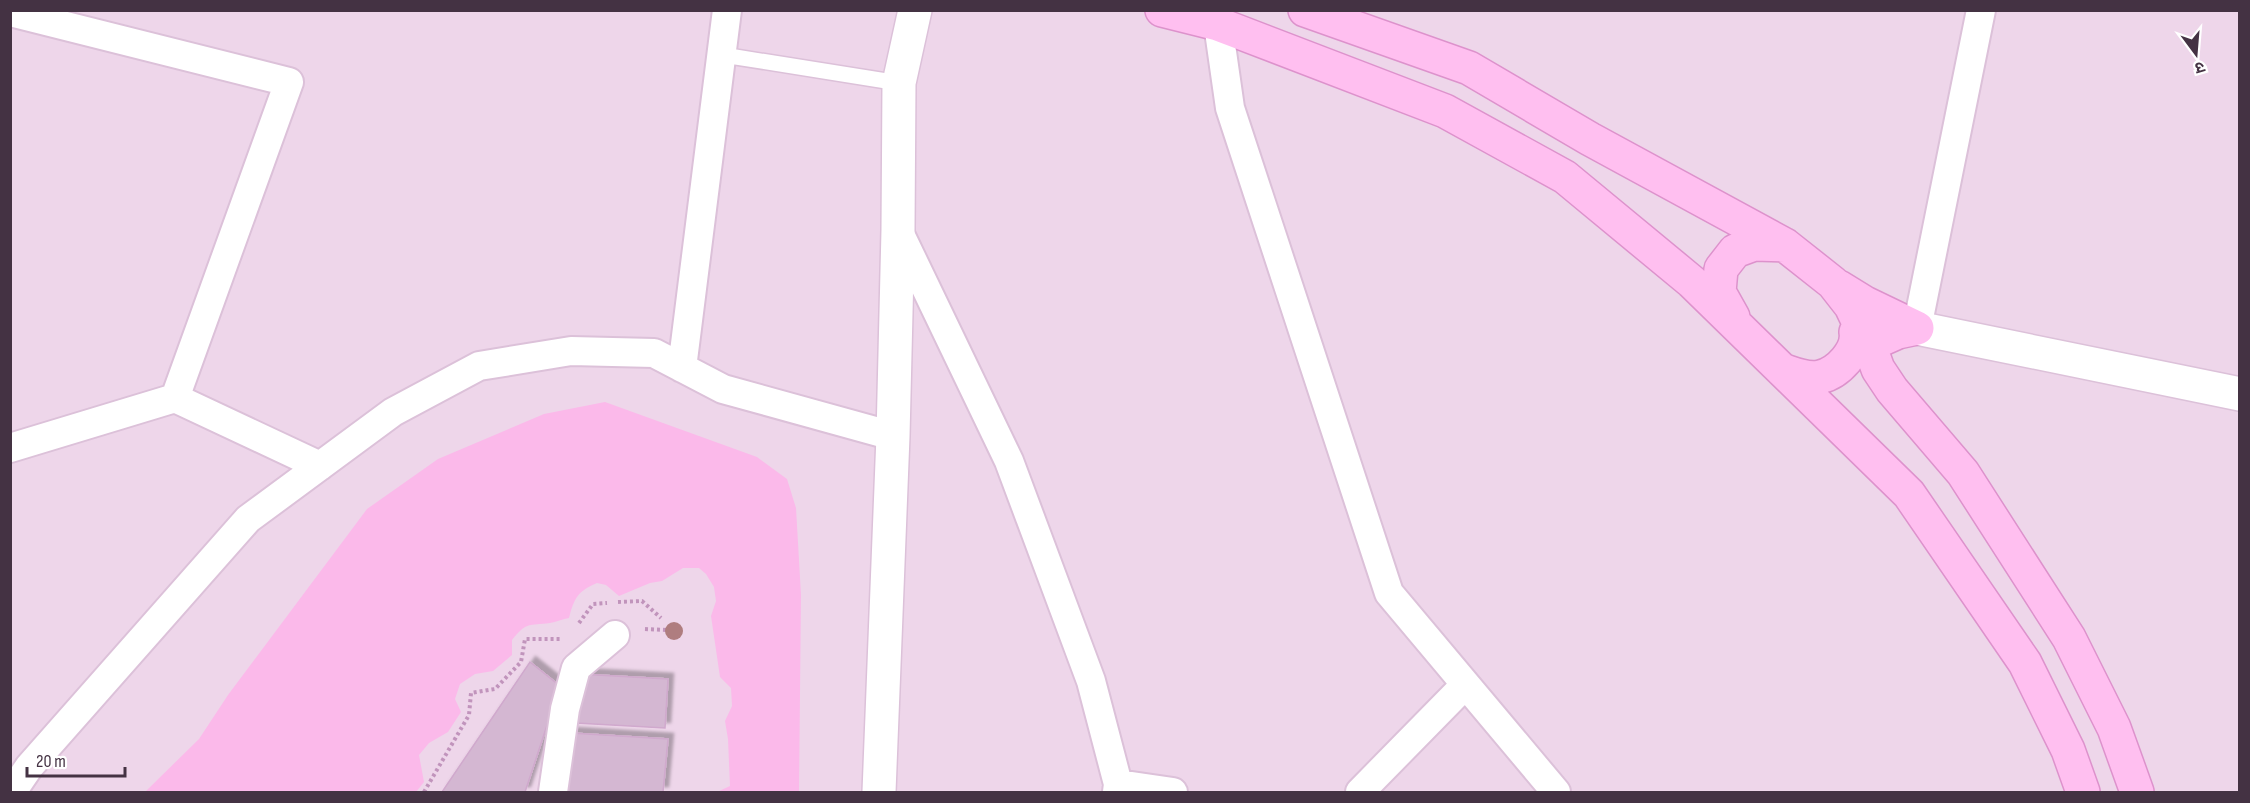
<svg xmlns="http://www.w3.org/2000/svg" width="2250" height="803" font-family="'Sofia Sans Condensed','Noto Sans Devanagari',sans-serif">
<defs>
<filter id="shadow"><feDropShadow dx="5.5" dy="-5.5" stdDeviation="1.5" flood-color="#0004"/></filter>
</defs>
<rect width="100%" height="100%" fill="#f2e2f0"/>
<!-- residential -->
<path fill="#eed6ea" d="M11,11h2228v781h-2228z"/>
<!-- sand -->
<path fill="#fbb9ea" d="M605,402l152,55 30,22 9,29 5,87 -2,197h-82l13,-6 -2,-47 -3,-18 7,-15 -1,-18 -11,-11 -9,-61 5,-15 -2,-14 -8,-13 -7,-6h-16l-21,13 -12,2 -31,13 -13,-11 -9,-2c-19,8 -23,15 -28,35 -6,1 -13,4 -19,5 -21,3 -23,-2 -38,17v15l-19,16 -18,3 -15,10 -5,15 6,13 -13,20 -19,11 -10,12 5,27 -8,10h-271l54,-53 29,-44 139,-186 71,-50 106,-45z"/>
<!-- building -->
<path fill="#d4b7d2" stroke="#d0a9cd" stroke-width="1.5" filter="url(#shadow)" d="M530,662l30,24 -35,106h-83z
M579,674l89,5 -3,49 -89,-5z
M571,733l97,6 -5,53h-101z"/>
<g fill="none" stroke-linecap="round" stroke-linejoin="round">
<!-- service casing -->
<g stroke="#dcc1d9" stroke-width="18">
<path id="service" d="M723,55l176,28"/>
</g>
<!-- minor casing -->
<g stroke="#dcc1d9" stroke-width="32">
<path id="minor" d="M10,12l279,70 -114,316
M1218,24l12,84 159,485 167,199
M898,230l111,231 82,220 27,103 -1,8
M1917,328l64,-318
M682,368l45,-358
M10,448l165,-50 145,68
M1118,784l55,8
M12,792l17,-25 219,-248 145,-107 86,-46 92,-15 83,2 69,36 170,47
M553,792l12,-83 11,-41 39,-33
M1360,792l105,-107"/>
</g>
<!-- tertiary casing -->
<g stroke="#dcc1d9" stroke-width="36">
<path id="tertiary" d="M1917,328l323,66
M879,792l14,-356 5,-206 1,-147 16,-73"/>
</g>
<!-- secondary casing -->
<g stroke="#dd92cc" stroke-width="36">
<path id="secondary" d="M1162,10l56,14 227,87 120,66 127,105 217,212 116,169 43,87 15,42
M1305,10l164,58 121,71 195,106 48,38 18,23 18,38 9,25 14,21 71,83 106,165 45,90 23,64
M1839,287l26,16 52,25 -19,4 -45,20
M1733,317l-14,-25 2,-23 14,-18 19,-7 31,1
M1782,370c12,4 25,10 38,7 18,-4 39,-26 36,-45"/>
</g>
<!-- path -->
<path stroke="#c194bc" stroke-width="4" stroke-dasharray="3 3" stroke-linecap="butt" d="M618,602l24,-1 19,17
M579,623l14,-19 14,-1
M645,629l21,1
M424,792l45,-77 2,-22 24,-4 26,-27 4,-23h37"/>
<!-- service -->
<use href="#service" stroke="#fff" stroke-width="15"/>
<!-- minor -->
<use href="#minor" stroke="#fff" stroke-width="28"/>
<!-- tertiary -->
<use href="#tertiary" stroke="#fff" stroke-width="33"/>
<!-- secondary -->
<use href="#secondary" stroke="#ffbff0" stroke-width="33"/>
</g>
<!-- trees -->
<circle fill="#af7d7f" cx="674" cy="631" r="9"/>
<!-- border -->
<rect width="2250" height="803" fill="none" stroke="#443243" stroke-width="24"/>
<!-- north arrow -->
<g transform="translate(2196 54) rotate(164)" stroke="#ffffff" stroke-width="4.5" paint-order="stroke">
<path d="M0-4.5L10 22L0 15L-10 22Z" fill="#443243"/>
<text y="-9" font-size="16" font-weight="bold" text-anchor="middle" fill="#443243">उ</text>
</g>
<!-- scale -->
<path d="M27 767v9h98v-9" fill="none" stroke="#443243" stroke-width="3"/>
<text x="36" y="767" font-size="18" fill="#443243" stroke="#ffffff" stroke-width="4.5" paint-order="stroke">20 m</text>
</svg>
